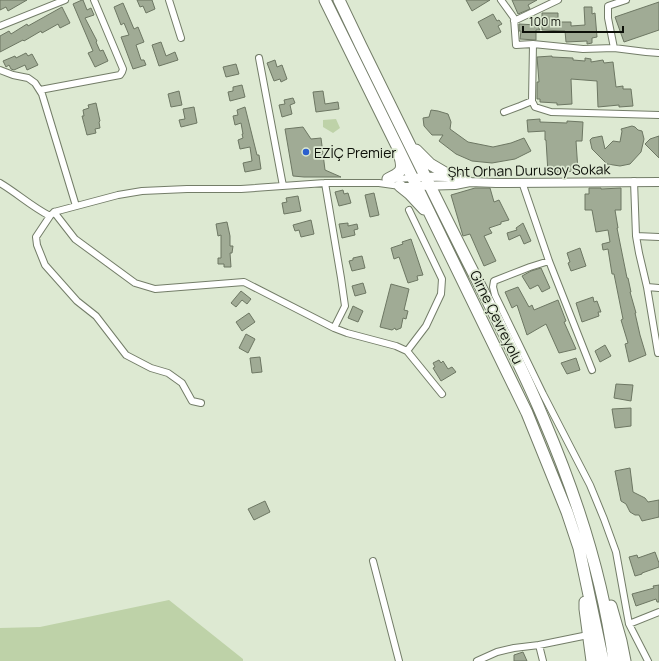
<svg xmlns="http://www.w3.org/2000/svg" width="659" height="661" font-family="Manrope,sans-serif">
<rect width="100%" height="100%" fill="#dde9d2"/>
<!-- green -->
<path fill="#bed2a8" d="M336,119l4,9 -7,5 -10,-6v-7z
M169,600l74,59v2h-243v-33l40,-1z"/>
<!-- building -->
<path fill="#a0ab95" stroke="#6d7763" d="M0,0h27l-19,11 -2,-4 -6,3z
M82,0h1l4,10 4,-2 3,7 -9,3 12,23 -1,1 4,9 3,-1 5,11 -13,6 -7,-14 5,-2 -20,-47z
M137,0h15l3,9 -9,4 -3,-7 -3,1z
M466,0h24l-18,11z
M512,0h25l-9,5 2,4 -12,5z
M659,2v28l-35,12 -9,-25z
M123,3l11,26 4,-2 6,15 -8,3 5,15h3l2,5 -13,4 -12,-32 8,-2 -5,-12 -3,2 -7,-18z
M62,7l8,16 -10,5 -2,-4 -16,9 -1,-2 -17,10 -1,-1 -23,12v-16l9,-5 2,3 16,-10 1,2z
M584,7h8v7l3,-1 2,24 -5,1v5l-5,1v-3l-21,1 -1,-11 -23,-1v-17h16v9h13v4l14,-1z
M493,14l4,7 2,-1 3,4 -4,2 3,6 -14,7 -9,-17z
M519,24l18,1 3,5h-4v10l-16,-1 1,-8h-2z
M161,42l5,14 9,-4 3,8 -19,6 -7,-21z
M26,53l2,3 4,-2 6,11 -11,5 -2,-5 -11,5 -3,-1 -2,-4 -3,2 -3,-6 12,-5 1,2z
M552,56v1l21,1v2l12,1v-3l6,1v3l12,-2 1,3 9,-1 3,25 7,-1v3h8l2,17 -14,1v-2l-21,2 -1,-26 -26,-2 1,25 -15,1v-2l-17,-1v-3h-3v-17h2l-2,-25z
M275,60l2,7 5,-2 5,14 -6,3 -1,-3 -6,2 -7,-18z
M236,64l3,10 -13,3 -3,-10z
M242,85l3,12 -15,4 -2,-9 5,-1v-4z
M179,91l3,14 -11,2 -3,-13z
M323,91l2,13 13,-2 1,7 -23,3 -3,-20z
M293,98l2,5 -5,2 2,9 -10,3 -3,-12 6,-1 -1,-4z
M96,103l4,18 -1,1 1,6 -5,1 1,4 -9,2 -5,-19h2l-1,-6 6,-2 -1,-3z
M194,107l3,16 -16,4 -2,-7 6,-1 -2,-10z
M245,107l12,48h2l2,14 -16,3 -2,-9 9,-2 -2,-14 -10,2 -2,-9 5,-2 -1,-4h1l-2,-11 -6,2 -2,-9 5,-1 -1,-5z
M431,110l7,1 10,3 3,8 -1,7 18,13 25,5 18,-4 13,-5 7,13 -16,8 -23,4 -20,-2 -16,-7 -17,-13 4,-6h-11l-8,-9 -1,-8 6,-1z
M540,119v3l27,1v-2l16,1 -1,19h-6l2,30 -30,2 -2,-33h-1v-9l-17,1 -1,-12z
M632,126l3,1 3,3 4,1 2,8 -3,13 -11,12 -10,2 -13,-2 -15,-15 -2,-9 2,-2 10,-2 3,13 8,-8 7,1 2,-11 -1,-2z
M303,127l8,12 10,-1 4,32 16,7h-37l-11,-1 -8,-47z
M659,136v22l-14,-14 5,-5z
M475,188h15l4,14 5,-2 10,20 -8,2v2l-12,4 3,5 -8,3 12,25 -12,5 -14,-32 -7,2 -12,-41z
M589,188h12v1l20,-1v22h-6l3,18h-1l10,50h1l3,14h-1l6,21h-1l5,22 6,20 -17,7 -4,-18 3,-1 -7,-23 2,-1 -9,-45h-2l-4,-25 -5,1 -1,-6 8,-2 -2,-12 -12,2 -4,-22h-7v-16h4z
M343,190l1,4 4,-1 3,10 -12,3 -4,-14z
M374,193l5,22 -9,2 -5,-22z
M298,196l3,15 -17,3 -2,-11 5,-1 -1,-4z
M311,220l3,14 -13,3 -2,-7 -4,1 -2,-6z
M227,222l3,14v10h3l-1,7h-2l1,14h-7v-3h-6v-6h3v-23l-3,1 -2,-12z
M348,223v3l9,-2 1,5 -4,1 1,5 -13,3 -3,-14z
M523,223l8,18 -7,3 -4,-9 -11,5 -2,-7 10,-3 -1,-2z
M411,239l12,36 -6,1 1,4 -10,3 -9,-26 -5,2 -3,-11 12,-4 -1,-2z
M580,248l6,18 -15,5 -3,-8 2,-1 -3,-9z
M362,256l3,12 -13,3 -3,-10 4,-1v-2z
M541,268l9,20 -8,4 -4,-7 -8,4 -8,-13 9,-5z
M363,283l3,10 -11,3 -3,-10z
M391,284l18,5 -5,21 4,1 -2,8 -3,-1 -2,10 -5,2 -1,-2 -3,2 -12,-3z
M518,287l11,20 3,-2 2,5 24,-10 8,21 -2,1 12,27 -17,4 -13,-29 -19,11 -10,-30 -5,3 -7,-16z
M241,291l10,8 -4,5 -5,-4 -6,7 -5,-4z
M593,297l1,5 3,-1 4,11h-3l1,4 -17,6 -6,-19z
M353,306l10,5 -5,11 -10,-4z
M249,313l6,9 -13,9 -6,-9z
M246,334l9,5 -7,14 -9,-5z
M605,345l6,11 -11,6 -5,-11z
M260,357l2,15 -10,1 -2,-15z
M576,358l4,12 -13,4 -6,-11z
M439,360l2,3 2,-2 5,8 4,-2 4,5 -15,9 -8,-13 2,-1 -2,-4z
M616,384l17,1 -2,16 -17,-3z
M631,408v18l-16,2 -3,-19z
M630,468l3,24 12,6 3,4 11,-2v17l-17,4 -3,-6h-4l-5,-3 -4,-8 -5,-3 -6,-30z
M265,501l5,11 -16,8 -6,-11z
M655,552l4,11v4l-17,6v1l-7,2 -6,-19 8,-2 1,3z
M659,585v17h-2l-1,-3 -20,7 -4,-12 22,-6 -1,-2z
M523,652l4,9h-13v-6z"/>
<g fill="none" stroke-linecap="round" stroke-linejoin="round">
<!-- street casing -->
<g stroke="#737d68" stroke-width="8">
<path id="street" d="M169,0l12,38
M501,0l13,18 2,27 17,-1 50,5 31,-1 32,4 13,1
M514,21l44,-21
M0,26l65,-26
M614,48l-6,-30v-12l18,-6
M259,58l24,128
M0,70l13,5 15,3 7,5 7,11 34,112
M40,90l80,-15 2,-3 1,-3 -29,-69
M532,101l1,-57
M504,112l16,-6 12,-5 3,6 16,5 108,3
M394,179l19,-1
M634,181l2,55 3,17 8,34 11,66
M522,182l27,79 43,109
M0,183c17,10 32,24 50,33l4,-4 64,-17 24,-4 45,-2h54l84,-6h54l21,3h17
M325,183l16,95 4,28 -11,22
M54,212l21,27 60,44 20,6 89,-7 90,46 13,5 49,13 11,5 35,43
M50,216l-14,21 1,8 8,20 32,36 19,15 30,39 25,13 17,5 14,10 10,18 9,2
M636,236l23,1
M549,261l-19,6 -36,14 -1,6 2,8 48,99 47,91 14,34 12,33 13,72 19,37
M647,287l12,1
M407,351l19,-25 15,-32 1,-15 -33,-69
M373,561l26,100
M629,624l30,-12
M539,645l4,16
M477,661l20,-9 17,-4 25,-3 49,-10"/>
</g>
<!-- secondary casing -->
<g stroke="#737d68" stroke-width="10">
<path id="secondary" d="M413,178c19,-2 38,-3 56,3
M417,186l38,-1 15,-3 26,1 163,-1"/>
</g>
<!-- highway casing -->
<g stroke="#737d68" stroke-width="13">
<path id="highway" d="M325,0l73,148 129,265 40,99 12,36 24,113
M339,0l22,46c36,73 72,147 109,220 26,51 52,101 74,154 33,77 59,158 70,241
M416,150l14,14 22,13
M388,179c12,-6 16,-8 12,-22
M400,186l10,8 14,15
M585,602v7l7,52
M611,606l10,35 4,20"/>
</g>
<!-- street -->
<use href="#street" stroke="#fff" stroke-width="6"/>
<!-- secondary -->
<use href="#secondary" stroke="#fff" stroke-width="8"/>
<!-- highway -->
<use href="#highway" stroke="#fff" stroke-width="11"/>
</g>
<!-- markers -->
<circle fill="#2c60ce" stroke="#dde9d2" stroke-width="1.5" cx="306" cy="152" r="4"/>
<g text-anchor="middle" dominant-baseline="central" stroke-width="3.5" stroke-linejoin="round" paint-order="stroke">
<!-- poi labels -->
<g font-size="14" fill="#0d1009" stroke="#dde9d2" text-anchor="start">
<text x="314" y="152">EZİÇ Premier</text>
</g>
<!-- street labels -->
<g font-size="14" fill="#0d1009" stroke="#dde9d2">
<text transform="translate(529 170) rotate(-1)">Şht Orhan Durusoy Sokak</text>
<text transform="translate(497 317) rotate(64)">Girne Çevreyolu</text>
</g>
</g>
<!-- scale -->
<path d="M523 26v6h100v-6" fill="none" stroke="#0d1009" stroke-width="2"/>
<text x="529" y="26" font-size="12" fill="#0d1009" stroke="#dde9d2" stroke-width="3" paint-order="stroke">100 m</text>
</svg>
